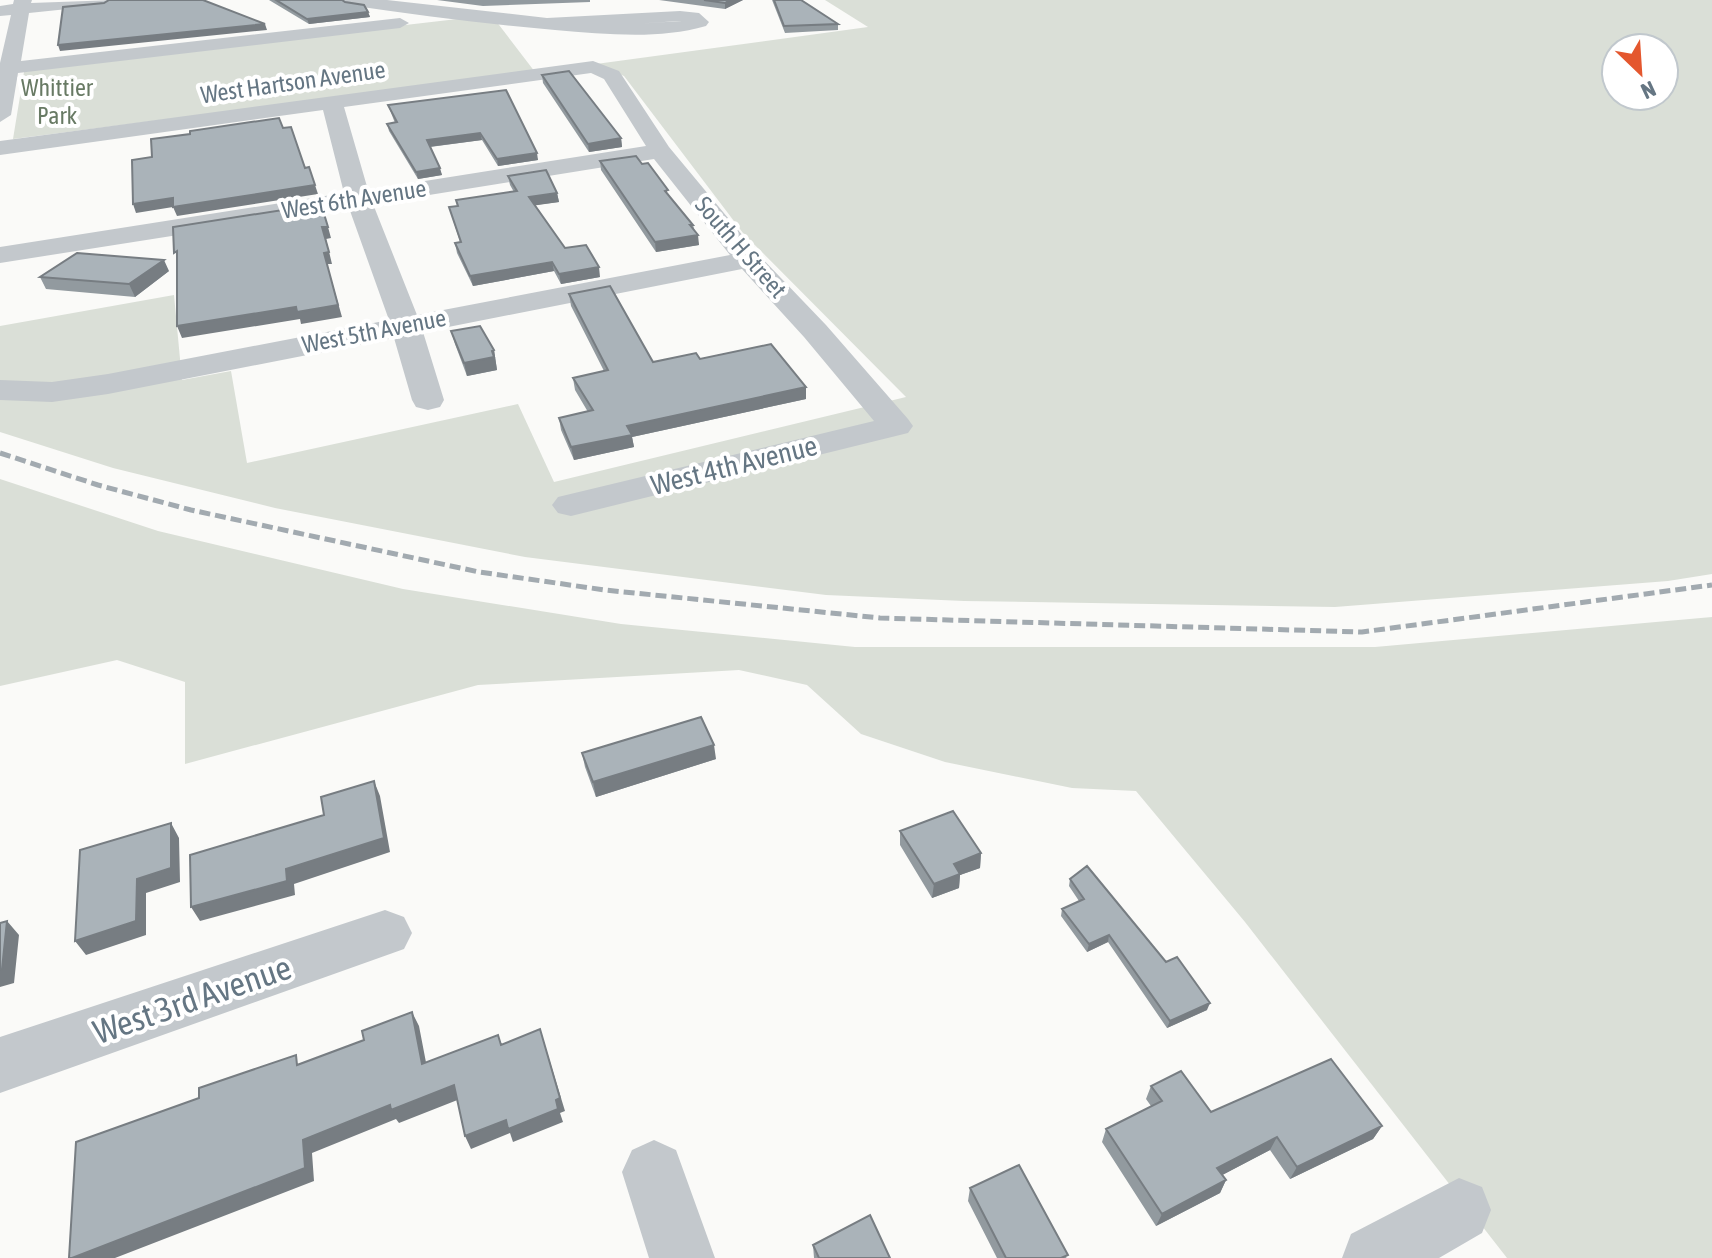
<svg xmlns="http://www.w3.org/2000/svg" width="1712" height="1258" font-family="'Asap Condensed',sans-serif">
<rect width="100%" height="100%" fill="#fafaf8"/>
<!-- green -->
<path fill="#dadfd7" fill-rule="evenodd" d="M825,0h887v574l-44,7 -333,26 -371,-6 -138,-6 -301,-38 -250,-49 -162,-40 -113,-36v-106l174,-31 8,85 49,-9 16,92 271,-59 36,78 352,-85 -163,-164 -119,-157 -28,-12 272,-37zM1616,48h48v48h-48z
M466,18l30,3 39,51 -522,67 11,-67 11,-4z
M0,479l158,52 245,58 218,35 234,23h520l337,-30v641h-205l-262,-336 -109,-131 -64,-3 -127,-26 -84,-28 -54,-49 -68,-15 -261,15 -293,79v-82l-68,-22 -117,26z"/>
<g fill="none" stroke-linecap="round" stroke-linejoin="round">
<!-- minor -->
<path fill="#c3c8cc" fill-rule="evenodd" d="M14,0h18l-1,3 84,-3 -9,5 -77,8 -8,48 379,-43 9,5 -9,5 -382,45 -7,42 -11,7v-59l11,-48 -11,1v-10l13,-2z
M339,0h48l160,18 133,-7 19,2 10,9 -3,4c-49,14 -100,8 -151,4 -70,-6 -138,-15 -207,-25zM680,21h2l-49,3z
M593,61l26,10 50,76 89,107 68,71 82,94 5,7 -5,7 -337,83 -13,-3 -6,-8 6,-8 316,-76 -70,-84 -62,-68 -319,63 21,68 -4,7 -12,3 -12,-3 -4,-7 -18,-62 -286,56 -56,8 -52,-2v-20l52,2 56,-8 281,-54 -40,-112 -349,55v-16l344,-54 -21,-83 -323,45v-14zM591,73l13,6 42,67 -278,44 -24,-83zM654,159l76,96 -313,60 -44,-111z
M385,910l19,7 8,16 -8,16 -404,144v-56z
M654,1140l22,10 39,108h-66l-27,-86 10,-22z
M1459,1178l23,9 9,23 -9,23 -43,25h-97l9,-24z"/>
<!-- rail -->
<path stroke="#a2aab0" stroke-width="5" stroke-dasharray="11 5" stroke-linecap="butt" d="M0,453l98,32 93,25 288,62 126,18 275,28 482,14 350,-47"/>
</g>
<!-- wall -->
<path fill="#929a9f" d="M269,0h73l26,12 2,5 -61,7z
M437,0h153v2l-107,4z
M659,0h84l-18,9z
M772,0h29l37,24v6l-53,3z
M542,75l79,63 1,9 -33,5 -46,-69z
M506,90l32,70 -40,6 -16,-26 -52,7 12,28 -24,4 -29,-48 -2,-7 8,-1 -7,-18z
M600,161l69,35 24,29 6,20 -43,7 -55,-82z
M508,176l49,17 2,9 -24,3 30,43 35,29 -39,7 -7,-13 -81,15 -16,-33 -2,-10 5,-1 -11,-35 8,-1 -1,-6 58,-8 -4,-7z
M169,271l-34,26 -89,-8 -6,-12z
M569,294l84,68 47,-3 106,28v12l-174,38 2,10 -60,13 -13,-30 -2,-12 29,-6 -13,-22 -2,-12 31,-7 -33,-65z
M451,331l43,19 3,20 -30,6 -12,-32z
M582,753l134,6 -120,38 -11,-30z
M900,831l81,22 -1,15 -20,7 -1,13 -27,10 -32,-53z
M1070,879l96,83 41,48 -40,18 -59,-86 -21,10 -26,-36 1,-7 17,-8 -10,-15z
M1151,1086l60,26 171,14 -9,13 -83,40 -20,-29 -48,25 4,5 -6,13 -64,33 -54,-84 4,-13 45,-23 -5,-7z
M970,1188l97,70h-70l-29,-57z
M813,1245l77,13h-76z"/>
<!-- shaded-wall -->
<path fill="#777d82" d="M730,0h13l-18,9v-6z
M368,12l2,5 -61,7 -2,-5z
M265,24l2,6 -207,21 -2,-6z
M480,133l2,7 -54,7 -1,-7z
M621,138l1,9 -33,5 -1,-8z
M537,153l1,7 -40,6 -1,-7z
M440,168l2,7 -24,4 -2,-7z
M315,185l3,9 -141,22 -4,-9 -37,6 -3,-9 40,-6z
M557,193l2,9 -28,4 -2,-9z
M322,227h6l3,11 -5,1 6,25h-5l15,53 -41,7 -1,-5 -118,19 -5,-12 147,-73z
M698,235l1,10 -43,7 -1,-10z
M164,260l5,11 -34,26 -6,-13z
M552,262l2,9 -81,15 -3,-10z
M599,267l1,10 -39,7 -2,-10z
M494,350l3,20 -30,6 -3,-13z
M806,387v12l-174,38 2,10 -60,13 -3,-13 56,-21z
M714,745l2,14 -120,38 -3,-15z
M374,781l6,15 10,56 -96,32 1,11 -95,26 -9,-14 95,-38z
M171,823l8,15 1,44 -34,11v42l-60,20 -11,-14 62,-62z
M981,853l-1,15 -20,7 -1,13 -27,10 2,-14 20,-20z
M7,921l12,14 -5,48 -14,4v-17z
M1109,935l-1,7 -21,10 2,-8z
M1210,1003l-3,7 -40,18 3,-7z
M412,1012l7,14 10,52 -7,-14z
M540,1029l25,82 -5,2 3,9 -50,20 -3,-9 -39,16 -6,-13z
M454,1085l6,14 -61,24 -3,-4 -84,34 2,28 -199,77h-43l231,-118 87,-35z
M1382,1126l-9,13 -83,40 7,-12z
M1277,1137l-7,13 -59,31 6,-13z
M1226,1180l-6,13 -64,33 6,-12z"/>
<!-- building -->
<path fill="#aab3b9" stroke="#777d82" stroke-width="2" d="M109,0h94l62,24 -207,21 5,-38 41,-4z
M276,0h66l3,2 19,3 4,7 -61,7z
M704,0h26l-5,3z
M774,0h27l37,24 -54,2z
M569,71l52,67 -33,6 -46,-69z
M506,90l31,63 -40,6 -17,-26 -53,7 13,28 -24,4 -29,-48 10,-2 -9,-17z
M279,118l4,10 8,-1 14,41 4,-1 6,18 -142,22v-9l-40,6 -1,-44 20,-3 -1,-18 39,-5v-3z
M636,156l6,8 6,-1 20,27 -3,1 28,34h-3l8,10 -43,7 -55,-81z
M546,170l11,23 -28,4 36,51 21,-3 13,22 -40,7 -7,-12 -82,14 -15,-33 6,-1 -12,-35 9,-1 -2,-6 61,-9 -9,-15z
M321,204l7,23h-6l7,25 -5,1 14,52 -41,7 -1,-5 -119,19v-75l-3,2 -1,-26z
M77,253l87,7 -35,24 -89,-7z
M610,286l43,76 43,-9 4,6 71,-15 35,43 -179,39 5,9 -61,12 -12,-29 34,-8 -20,-32 35,-8 -39,-76z
M480,326l14,24 -2,1 2,6 -30,6 -13,-32z
M701,717l13,28 -121,37 -11,-29z
M374,781l10,57 -98,31 1,12 -96,26 -1,-52 134,-40 -3,-18z
M953,811l28,42 -27,11 6,10 -26,10 -34,-53z
M171,823v45l-34,11 -1,42 -61,20 5,-91z
M1087,866l79,96 11,-5 33,46 -40,18 -61,-86 -20,9 -27,-35 22,-10 -14,-20z
M7,921l-5,48 -2,1v-47z
M412,1012l10,52 76,-29 3,10 39,-16 20,69 -4,2 2,9 -50,20 -2,-9 -41,16 -11,-51 -63,25 -1,-5 -87,35 2,28 -233,90h-3l7,-116 123,-44v-10l97,-33 1,10 67,-25 -2,-9z
M1331,1059l51,67 -85,41 -20,-30 -60,31 9,12 -64,34 -56,-85 56,-28 -11,-15 30,-15 30,41z
M1019,1165l49,90 -7,3h-55l-36,-70z
M870,1215l20,43h-71l-6,-13z"/>
<g text-anchor="middle" dominant-baseline="central" stroke-width="8" stroke-linejoin="round" paint-order="stroke">
<!-- far-street labels -->
<g font-size="24" fill="#657683" stroke="#fff">
<text transform="translate(293 82) rotate(-8)">West Hartson Avenue</text>
<text transform="translate(354 199) rotate(-9)">West 6th Avenue</text>
<text transform="translate(741 247) rotate(49)">South H Street</text>
<text transform="translate(374 331) rotate(-11)">West 5th Avenue</text>
</g>
<!-- far-park labels -->
<g font-size="24" fill="#687a64" stroke="#fff">
<text x="57" y="87">Whittier<tspan x="57" dy="28">Park</tspan></text>
</g>
<!-- street labels -->
<g font-size="28" fill="#657683" stroke="#fff">
<text transform="translate(734 465) rotate(-14)">West 4th Avenue</text>
</g>
<!-- near-street labels -->
<g font-size="34" fill="#657683" stroke="#fff">
<text transform="translate(192 999) rotate(-19)">West 3rd Avenue</text>
</g>
</g>
<!-- north arrow -->
<g transform="translate(1640 72) rotate(155)"><circle r="38" fill="#ffffff" stroke="#c1c8cd" stroke-width="2"/>
<path d="M0-6L14 30L0 20L-14 30Z" fill="#e4572e"/>
<text y="-12" font-size="22" font-weight="bold" text-anchor="middle" fill="#657683">N</text>
</g>
</svg>
